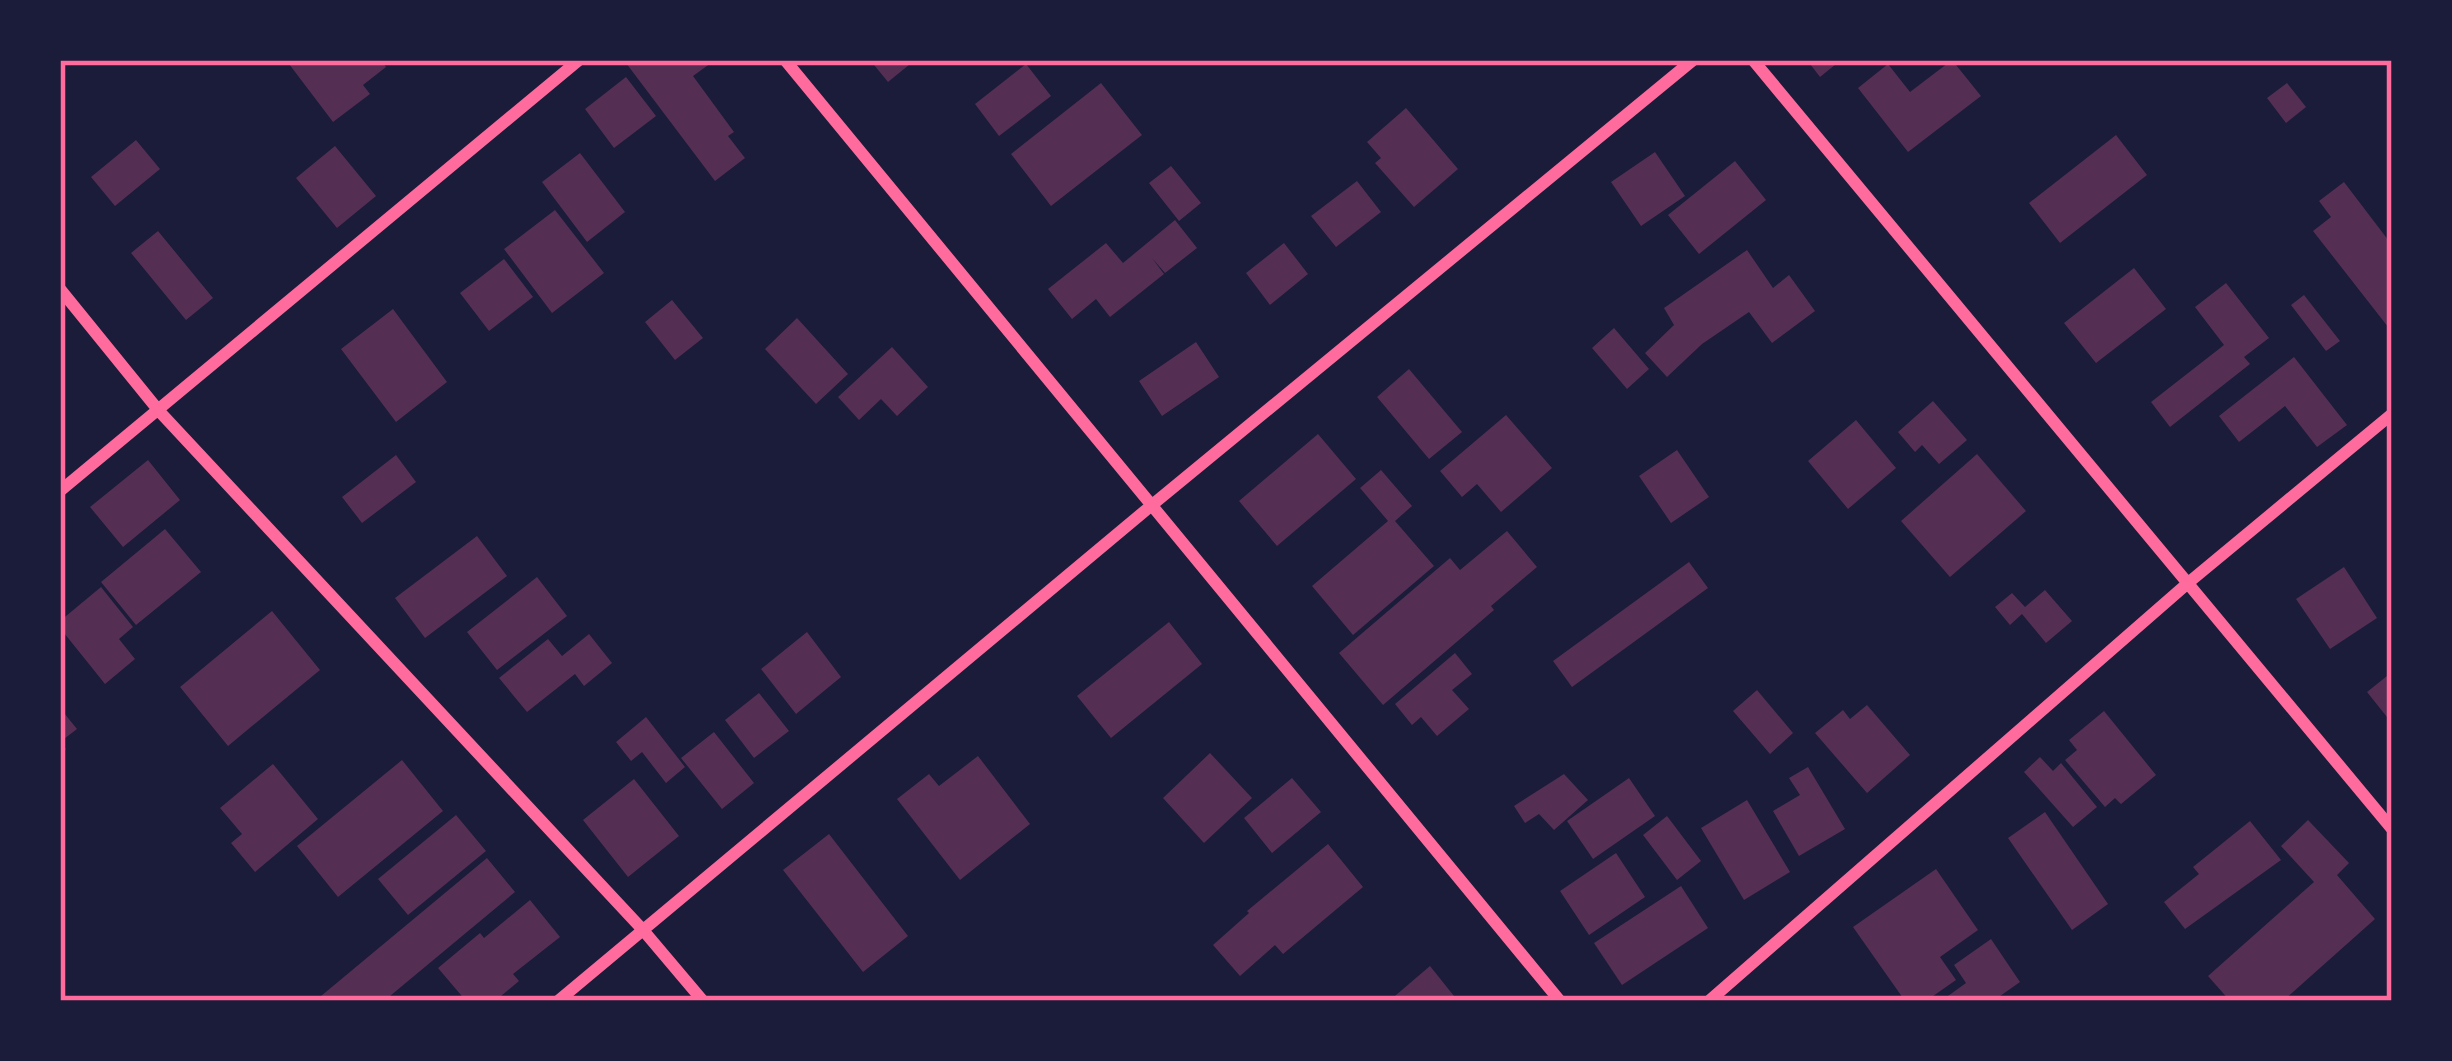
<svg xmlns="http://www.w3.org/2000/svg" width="2452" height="1061" font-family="'Times New Roman',serif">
<rect width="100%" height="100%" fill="#1b1b3a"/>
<!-- building -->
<path fill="#542f53" d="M286,60h95l5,7 -23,18 7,9 -37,28z
M630,60h78l3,3 -18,13 41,56 -6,4 17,22 -30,23 -89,-118z
M870,60h45l-27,22z
M1807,60h34l-21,17z
M1952,60l29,36 -73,56 -50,-64 30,-24 22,28z
M1026,64l25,32 -52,40 -24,-32z
M626,77l30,39 -42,32 -29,-39z
M1101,83l41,52 -91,71 -40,-52z
M2287,83l19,24 -20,16 -19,-25z
M1406,108l52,61 -44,38 -39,-44 6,-5 -14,-16z
M2116,135l31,40 -87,68 -31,-40z
M136,140l24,29 -45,37 -24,-29z
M335,146l41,50 -39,32 -41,-50z
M1655,152l30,44 -44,30 -30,-44z
M580,153l45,59 -38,30 -45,-60z
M1735,161l31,39 -67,54 -31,-39z
M1171,166l30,37 -22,18 -30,-38z
M1357,181l24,31 -45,35 -25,-31z
M2344,182l48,63v87l-79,-101 18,-14 -12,-16z
M555,210l49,63 -52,40 -48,-64z
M1175,220l22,28 -32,25 -13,-15 12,16 -54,43 -14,-18 -24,20 -24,-30 58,-46 17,20z
M158,231l55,67 -27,22 -55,-67z
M1284,243l24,31 -38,31 -24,-32z
M1747,250l26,38 16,-13 26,36 -43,32 -23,-31 -47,32 -35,33 -22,-24 29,-28 -10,-17z
M504,259l29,38 -44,34 -29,-38z
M2134,268l32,41 -70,54 -32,-40z
M2226,283l43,55 -25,19 6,7 -80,63 -19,-25 73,-57 -29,-38z
M2304,295l36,46 -14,10 -35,-46z
M672,300l31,38 -28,22 -30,-38z
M393,309l54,73 -51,40 -55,-73z
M797,318l51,56 -32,30 -51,-55z
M1614,328l35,41 -22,20 -35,-41z
M1196,342l23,35 -57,39 -23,-35z
M892,347l36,40 -31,29 -16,-17 -22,21 -21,-23z
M2294,357l53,68 -30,22 -32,-41 -46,36 -20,-26z
M1409,369l53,63 -33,27 -52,-62z
M1933,401l34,39 -28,24 -17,-19 -7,7 -17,-20z
M1506,415l46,53 -51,44 -24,-28 -15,13 -22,-26z
M1856,420l40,48 -48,41 -40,-48z
M1318,434l38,45 -79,67 -38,-45z
M1677,450l32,47 -38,26 -32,-47z
M1977,454l49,57 -76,66 -49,-56z
M396,455l20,27 -54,41 -20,-26z
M148,460l32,40 -57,47 -33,-40z
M1381,470l31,36 -17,15 39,45 -81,69 -41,-49 76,-65 -28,-33z
M165,529l36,43 -65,53 -35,-43z
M1507,531l30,36 -46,39 3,4 -111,95 -44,-52 111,-95 10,12z
M477,536l30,40 -82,62 -30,-40z
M1689,562l19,26 -136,99 -19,-26z
M2344,567l33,51 -47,31 -34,-50z
M537,577l30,39 -70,54 -30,-38z
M101,587l32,40 -14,12 16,20 -30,25 -45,-56v-7z
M2045,590l27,31 -26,22 -24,-29 -12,11 -15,-18 17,-14 13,14z
M272,611l48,59 -92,76 -48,-59z
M1169,622l33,42 -91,74 -34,-42z
M807,632l34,45 -45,37 -35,-45z
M589,634l23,29 -28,23 -9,-12 -48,38 -28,-34 49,-39 14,17z
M1455,653l17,21 -20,16 17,19 -32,27 -16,-19 -9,8 -17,-21z
M2392,672v42l-5,3 -20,-25z
M1757,690l36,43 -23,21 -37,-43z
M759,693l30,38 -35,27 -29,-38z
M1867,705l43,50 -43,38 -52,-60 28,-23 7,9z
M60,708l17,21 -17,13 6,7 -6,5z
M2104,711l52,64 -35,29 -6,-6 -10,9 -40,-47 12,-10 -8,-10z
M646,717l39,50 -19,16 -24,-31 -11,9 -15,-19z
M714,732l40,51 -32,26 -41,-51z
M1210,753l42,45 -48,45 -41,-45z
M978,756l52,68 -70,56 -63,-81 32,-25 10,12z
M2040,757l13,14 8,-8 36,44 -24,20 -49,-55z
M402,760l41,51 -105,86 -41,-51z
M273,764l45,55 -63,53 -24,-29 11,-9 -22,-26z
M1808,767l37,62 -46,27 -26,-45 27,-16 -11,-17z
M1564,774l24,26 -34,30 -15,-16 -14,9 -11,-17z
M1292,778l29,34 -49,41 -28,-35z
M1629,778l26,38 -62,43 -26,-38z
M634,779l45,57 -51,41 -45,-57z
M1747,800l43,72 -46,28 -43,-72z
M2045,812l63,92 -36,26 -64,-92z
M456,815l30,36 -78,64 -30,-36z
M1667,816l34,45 -24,19 -34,-45z
M2308,820l41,43 -12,12 38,44 -92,82h-53l-22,-25 106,-94 -33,-36z
M2250,821l31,39 -96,69 -21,-27 35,-28 -6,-7z
M829,834l79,102 -45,36 -80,-102z
M1328,844l35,43 -80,67 -8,-9 -35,31 -27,-31 36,-32 -2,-2z
M1616,853l29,44 -56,38 -29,-44z
M487,858l28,34 -131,109h-69z
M1936,869l42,61 -38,27 16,23 -30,21h-21l-52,-74z
M1681,886l27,42 -86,57 -28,-42z
M530,900l30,37 -47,37 6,7 -24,20h-29l-28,-33 42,-35 4,5z
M1991,939l29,43 -27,19h-52l25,-18 -12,-18z
M1430,966l28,35h-69z"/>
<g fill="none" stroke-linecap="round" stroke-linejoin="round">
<!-- minor -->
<path stroke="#ff6b9d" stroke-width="12" d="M785,60l775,941
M1753,60l639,769
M60,289l99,122 484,519 60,71
M60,491l519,-431
M558,1001l594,-496 541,-445
M1709,1001l479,-418 204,-169"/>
</g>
<!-- border -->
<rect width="2452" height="1061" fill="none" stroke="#1b1b3a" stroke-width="126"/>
<rect x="63" y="63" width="2326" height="935" fill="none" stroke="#ff6b9d" stroke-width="4.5"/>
</svg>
